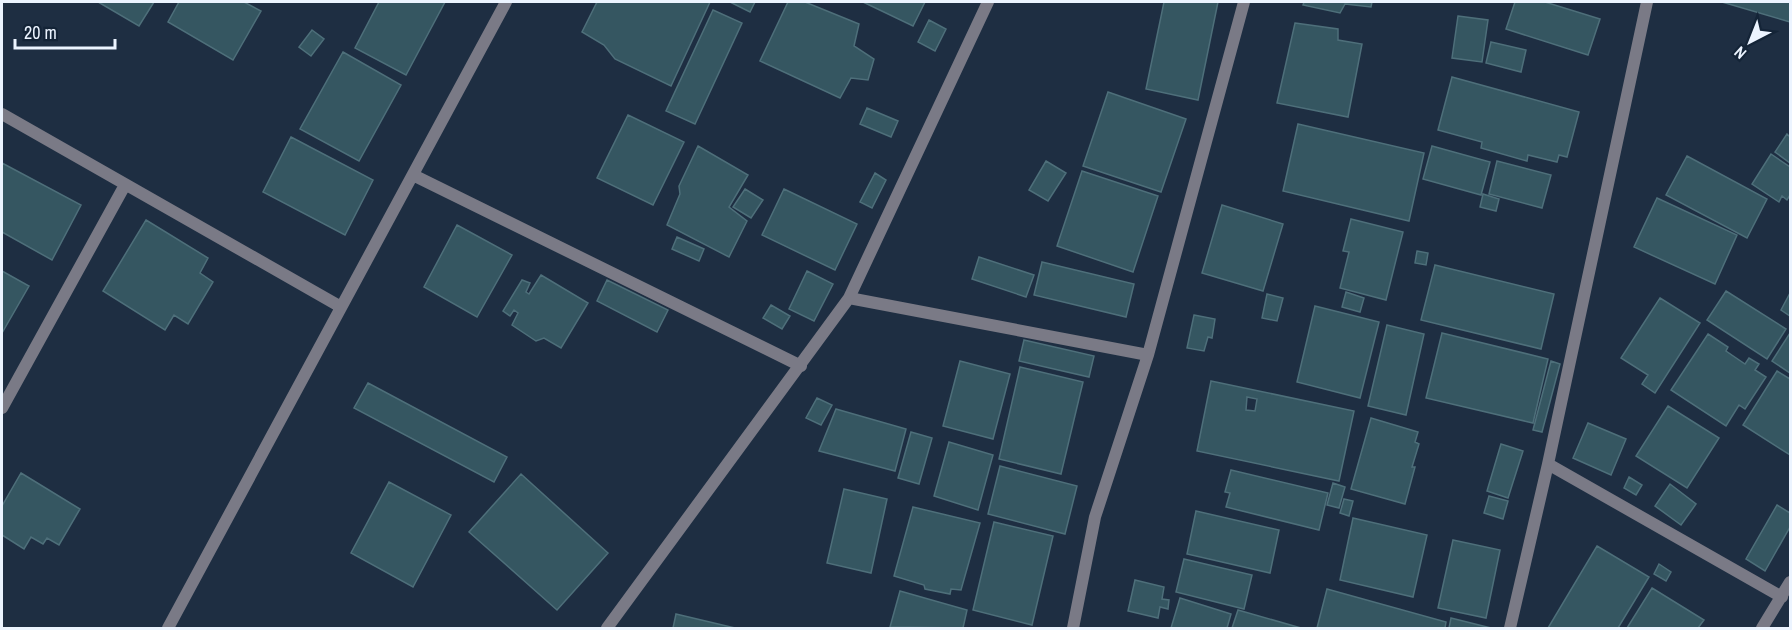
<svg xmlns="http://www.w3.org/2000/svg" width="1792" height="630" font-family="'Archivo Narrow',sans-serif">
<rect width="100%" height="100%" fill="#1e2e42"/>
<!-- building -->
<path fill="#355661" stroke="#4e6f7a" stroke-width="1.5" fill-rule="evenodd" d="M98,2h56l-15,24z
M179,2h65l17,9 -28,49 -65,-38z
M379,2h66l-39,73 -51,-27z
M597,2h113l-39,84 -56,-27 -11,-14 -22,-13z
M730,2h25l-5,10z
M788,2h17l54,22 -5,22 20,13 -6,21 -17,-2 -11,20 -80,-37z
M863,2h62l-12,24z
M1164,2h54l-20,98 -52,-11z
M1304,2h68l-1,5 -26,-3 -5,9 -37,-8z
M1515,2h30l55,17 -12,36 -82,-26z
M1722,2h68v20z
M713,10l29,13 -47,101 -29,-13z
M1458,16l30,4 -6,42 -30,-4z
M929,20l17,9 -11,22 -17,-9z
M1295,23l43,6v11l24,4 -14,73 -71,-14z
M312,30l12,9 -13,17 -12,-9z
M1491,42l35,8 -5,22 -35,-9z
M343,52l58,33 -42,76 -59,-32z
M1452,77l127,35 -12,45 -8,-2 -2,7 -29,-7 -1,6 -46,-13 1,-6 -44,-12z
M1108,92l78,27 -25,73 -78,-26z
M867,108l31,13 -7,16 -31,-13z
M628,115l56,27 -31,63 -56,-27z
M1298,124l126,29 -15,68 -126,-30z
M1787,134l3,3v26l-15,-11z
M291,137l82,43 -28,55 -82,-43z
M698,146l50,29 -19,32 18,14 -18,36 -62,-32 13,-31 -1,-8z
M1432,146l58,16 -9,33 -58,-16z
M1771,154l19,13v28l-3,5 -5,-4 -3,6 -27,-18z
M1687,156l80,43 -20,39 -81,-43z
M1046,161l20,12 -18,28 -19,-11z
M1497,161l54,14 -9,33 -53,-14z
M2,163l79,42 -29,55 -50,-28z
M1082,171l76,25 -25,76 -76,-26z
M875,173l11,7 -14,28 -12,-6z
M745,189l18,11 -12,18 -18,-11z
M784,189l73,35 -22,46 -73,-35z
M1483,194l16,5 -3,12 -16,-4z
M1657,198l80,37 -22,49 -81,-37z
M1222,205l61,19 -20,67 -61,-18z
M1351,219l52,13 -17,68 -46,-12 9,-36 -6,-1z
M146,220l62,38 -8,15 13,9 -25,42 -14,-9 -9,15 -62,-39z
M457,225l55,30 -35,62 -53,-30z
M677,237l27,12 -5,12 -27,-12z
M1417,251l11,2 -2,12 -11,-2z
M979,257l55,18 -8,22 -54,-18z
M1042,262l92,22 -8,33 -92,-22z
M1435,265l119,29 -13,55 -120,-29z
M2,271l27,15 -27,47z
M807,271l26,13 -19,37 -25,-12z
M541,275l47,28 -27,45 -17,-10 -8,3 -24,-16 6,-12 -4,-3 -4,6 -7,-5 19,-31 8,3 -4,9 3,2z
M607,280l61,30 -11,22 -60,-31z
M1726,291l60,38 -19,30 -60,-39z
M1346,292l18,6 -4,14 -18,-5z
M1790,293v23l-9,-6z
M1267,294l16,4 -6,23 -15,-3z
M1660,298l40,25 -45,70 -13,-9 6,-9 -27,-17z
M771,305l19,11 -8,13 -19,-11z
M1315,306l64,16 -19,76 -63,-16z
M1194,315l21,4 -3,19 -4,-1 -4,14 -17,-3z
M1387,325l37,9 -18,81 -38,-9z
M1442,333l106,26 -15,64 -107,-25z
M1790,333v40l-18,-12z
M1708,334l20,13 -2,4 19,13 4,-6 10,6 -4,6 11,7 -21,32 -6,-4 -13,21 -55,-36z
M1024,340l70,16 -5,21 -70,-16z
M960,361l50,13 -17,65 -50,-13z
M1551,361l9,3 -18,68 -9,-2z
M1020,367l63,15 -22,92 -62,-15z
M1777,371l13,8v76l-47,-30z
M1211,381l143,30 -15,70 -142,-30zM1247,397l10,2 -2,12 -9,-1z
M368,383l139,74 -13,25 -140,-74z
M817,398l15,7 -11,20 -15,-7z
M1668,406l51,32 -32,50 -51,-32z
M836,409l70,20 -11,42 -76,-20z
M1371,418l47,14 -3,10 4,2 -7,23h3l-10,37 -54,-15z
M1588,423l38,16 -15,36 -38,-17z
M911,432l21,6 -13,46 -21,-6z
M949,442l44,13 -15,55 -44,-14z
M1501,444l22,7 -15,47 -21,-7z
M1000,466l77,20 -12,48 -77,-20z
M1231,470l97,23 -9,37 -93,-23 4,-14 -5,-1z
M21,473l59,36 -21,36 -12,-7 -4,6 -12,-7 -7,12 -22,-14v-29z
M521,474l87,79 -51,57 -88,-78z
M1629,477l13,8 -6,10 -12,-7z
M389,482l62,33 -38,72 -62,-34z
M1333,483l12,4 -6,21 -12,-3z
M1670,484l26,20 -15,21 -26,-19z
M844,489l43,10 -16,74 -44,-10z
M1489,496l19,5 -5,18 -19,-6z
M1344,499l9,2 -4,15 -9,-3z
M1777,505l13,8v14l-25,44 -19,-12z
M913,507l67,16 -19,67 -10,-1 -1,5 -25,-5 -1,-4 -30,-9z
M1196,511l83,19 -9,43 -83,-19z
M1353,518l74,17 -14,62 -73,-17z
M994,522l59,14 -21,89 -59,-15z
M1453,540l47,10 -14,68 -48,-10z
M1597,546l52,31 -31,51h-70z
M1184,559l68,16 -8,34 -68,-17z
M1659,564l12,8 -5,9 -12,-7z
M1135,580l29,7 -2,12 7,1 -1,9 -8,-2 -2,11 -30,-7z
M1652,588l52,32 -6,8h-71z
M1327,589l119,33 -1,6h-128z
M900,591l67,19 -4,18 -73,-1z
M1180,598l51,16 -4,14h-56z
M1238,610l63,18h-69z
M676,614l59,14h-62z
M1451,618l40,10h-42z"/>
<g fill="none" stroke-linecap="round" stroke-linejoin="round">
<!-- minor -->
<path stroke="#7a7a86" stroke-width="12" d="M2,114l339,193
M413,175l388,191
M849,298l299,57
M2,408l123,-223
M1548,464l234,133
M168,628l338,-626
M607,628l242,-330 139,-296
M1073,628l22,-111 53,-162 96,-353
M1510,628l38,-164 99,-462
M1762,628l28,-46"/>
</g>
<!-- border -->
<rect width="1792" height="630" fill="none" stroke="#ecf4ff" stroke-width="6"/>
<!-- north arrow -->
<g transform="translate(1750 42) rotate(222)" stroke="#142437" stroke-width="4.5" paint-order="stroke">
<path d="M0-4.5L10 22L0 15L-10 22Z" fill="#ecf4ff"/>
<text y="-9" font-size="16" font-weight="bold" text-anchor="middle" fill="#ecf4ff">N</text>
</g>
<!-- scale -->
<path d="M15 39v9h100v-9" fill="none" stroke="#ecf4ff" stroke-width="3"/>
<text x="24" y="39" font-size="18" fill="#ecf4ff" stroke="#142437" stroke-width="4.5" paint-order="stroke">20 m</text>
</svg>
